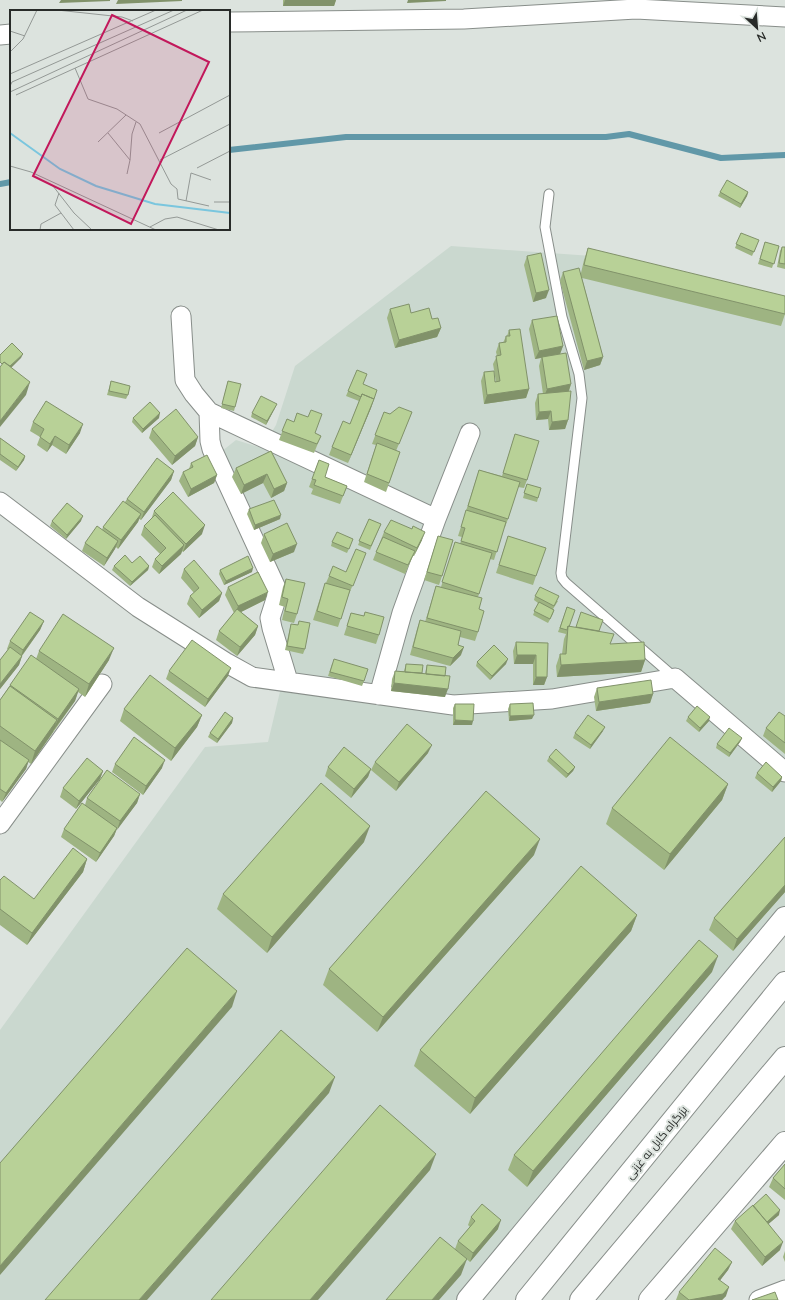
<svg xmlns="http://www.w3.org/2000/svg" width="785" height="1300" font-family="Lato,Cairo,sans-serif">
<rect width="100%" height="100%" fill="#dce3de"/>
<!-- built -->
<path fill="#cad8cf" d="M451,246l141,10 193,48v609l-325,387h-460v-270l205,-283 63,-5 15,-63 -12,-82 -64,-134 29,-23 26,8 14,-23 19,-59z"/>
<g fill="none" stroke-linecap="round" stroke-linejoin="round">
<!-- stream -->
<path stroke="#6198a8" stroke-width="6" d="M229,150l117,-13h260l23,-3 92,24 64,-3
M0,184l11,-2"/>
<!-- lane casing -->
<g stroke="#888e8a" stroke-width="11">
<path id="lane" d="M549,194l-4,33 17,90 17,57 3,24 -21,175 1,5 4,5 108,94"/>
</g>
<!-- street casing -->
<g stroke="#888e8a" stroke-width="21">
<path id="street" d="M229,22l235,-3 172,-10 149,8
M0,35l11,-1
M181,316l4,64 9,14 15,18 227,107
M209,412l1,29 2,8 64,139 1,8 -7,22 2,10 16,53
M0,502l138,105 87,55 27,15 201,28 99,-6 123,-21 110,94
M379,695l23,-82 34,-94 34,-86
M0,824l102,-140
M759,1300l26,-10"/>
</g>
<!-- secondary casing -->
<g stroke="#888e8a" stroke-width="24">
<path id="secondary" d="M468,1300l317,-382
M650,1300l135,-157"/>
</g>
<!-- highway casing -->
<g stroke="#888e8a" stroke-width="24">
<path id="highway" d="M527,1300l258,-317
M581,1300l204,-242"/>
</g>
<!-- lane -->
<use href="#lane" stroke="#fff" stroke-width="9"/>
<!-- street -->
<use href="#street" stroke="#fff" stroke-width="19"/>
<!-- secondary -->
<use href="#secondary" stroke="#fff" stroke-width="22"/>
<!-- highway -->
<use href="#highway" stroke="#fff" stroke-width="22"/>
</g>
<!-- wall -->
<path fill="#9eb482" d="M283,0h53l-2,6h-51z
M720,192h28l-1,4 -7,12 -22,-12z
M741,233l16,12 -5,11 -17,-8z
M765,242l14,4 -7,22 -14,-4z
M782,247h3v22l-8,-2 3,-16z
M588,248l197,66 -4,12 -199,-48 21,79 -3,8 -16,5 -24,-89 3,-9 18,1 3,-13z
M527,256l19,42 -13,4 -9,-37z
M390,309l21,4 21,6 9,9 -4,9 -42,11 -8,-30z
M532,320l31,26 -3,8 11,30 -2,7 -1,29 -3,9 -16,1 -1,-11 -12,1 -1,-17 3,-9h5l-4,-28 2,-8 -6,1 -6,-30z
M509,330l20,59 -3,9 -42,6 -3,-23 3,-9 12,10 -3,-18 4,-8 -1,-4 3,-9h4l3,-7h1z
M357,370l6,14 11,15 -3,9 -23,55 -19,-8 3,-8 18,-23 9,-23 -13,-5z
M111,381l17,14 -2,4 -19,-4z
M228,381l7,26 -1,4 -13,-3z
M275,408l-9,17 -15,-8 1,-4z
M384,412l6,2 22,-2 -16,39 4,1 -14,40 -22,-10 12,-37 -4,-1z
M133,418h26l-17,15 -10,-11z
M287,419l34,17 -7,17 -35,-13z
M33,422l47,11 -14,21 -14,-9 -5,7 -10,-7 3,-8 -10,-6z
M152,429l46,8 -3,9 -23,19 -23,-27z
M515,434l12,46 -3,8 -6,-1 -10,32 -3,8h-1l-10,33 -4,-1 -12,38 1,12 -1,23 -3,9 -15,-4 -2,8 3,10 -11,11 -40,-11 7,-26 3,-9 5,2 11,-36 5,1 14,-45 5,2 2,-7 -4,-1 21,-66 23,6z
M0,438l25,18 -1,4 -8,11 -16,-11z
M271,451l16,32 -3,8 -13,7 -8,-15 -22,11 -9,-17 4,-9z
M319,460l6,17 22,9 -7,18 -29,-10 2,-5 -4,-2z
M191,463l26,12 -3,8 -26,14 -9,-16 4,-9 6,-3z
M174,471l-3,9 -30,40 -2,-1 -1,3 -20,27 -2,-2 -12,19 -22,-15 3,-8 17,-13 1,-3 22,-25 2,-3z
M527,484l11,14 -1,4 -14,-4z
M249,509l31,10 -26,11 -7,-16z
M154,511l48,23 -19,18 -1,-1 -1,3 -22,20 -7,-7 3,-8 5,-5 -19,-19 3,-9 7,-6z
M369,519l12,5 -11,26 -12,-5z
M52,521h29l-15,18 -16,-13z
M384,532l38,8 -8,16h-1l-8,18 -32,-14z
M264,534l30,18 -24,10 -9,-19z
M438,536l4,40 -3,9 -15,-5z
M508,536l28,40 -3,9 -37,-12z
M332,542l19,2 -4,9 -16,-7z
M366,553l-17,41 -11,33 -25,-7 9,-28 7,-16 17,-4z
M114,566h35l-1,4 -18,16 -18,-16z
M184,569l38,24 -3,8 -20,17 -12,-14 3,-8 4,-3 -13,-15z
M220,570l32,2 -28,13 -5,-11z
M286,579l11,35 -3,9 -12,-3 3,-13 -6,-2 4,-18z
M228,587l37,13 -24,12 17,14 -3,9 -18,21 -21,-16 3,-9 15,-18 -9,-18z
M535,596l23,5 -5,8 1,1 -1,4 -5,9 -15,-8 5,-12 -4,-3z
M567,607l2,20 30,4 11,13 35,16 -4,12 -84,5 -1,-11 4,-12h2l2,-15 2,-5 -8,-2z
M351,613l13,3 15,19 -3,9 -32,-9z
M44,621l-4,9 -18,26 -3,9 -19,24v-29l8,-10 -1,-1 3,-8z
M299,621l6,28 -2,5 -18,-4 5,-22 1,-4 7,1z
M516,642l32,1 -1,34 -3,8h-11v-21h-19l-1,-13z
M39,651l70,9 -24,37 -7,-5 -3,9 -44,63 -3,-2 -2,7 -24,33 -2,-2v-100l10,-15 26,-26z
M477,662l29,2 -16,16 -14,-14z
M332,664l32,17 -2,5 -34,-10z
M406,664l16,9 3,1 1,-5 1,-4 18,11v21l-54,-6 1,-12 3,-8h9z
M169,671l59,5 -23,31 -39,-28z
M597,688l56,6 -3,9 -54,8 -2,-14z
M455,704l17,21h-19v-17z
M510,704l22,15 -23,2 -1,-12z
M124,709l78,6 -5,12 -26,34 -51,-40z
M785,716v38l-22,-18 3,-8z
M688,717l21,4 -10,11 -13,-11z
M233,718l-1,5 -15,20 -9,-6 2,-4z
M603,731l-13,18 -17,-11 2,-5z
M742,738l-2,4 -11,15 -13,-9 1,-4z
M428,753l-32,38 -25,-21 4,-8z
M549,757l26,10 -2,4 -7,7 -19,-17z
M115,764l47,4 -19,27 -31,-23z
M328,767l43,2 -3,8 -17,21 -26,-22z
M103,771l-3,8 -24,30 -16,-12 3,-9z
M757,773l25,4 -1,4 -9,11 -17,-14z
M728,784l-6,16 -58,70 -58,-46 6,-16z
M140,794l-3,9 -20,26 -3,7 -18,26 -35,-25 3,-8 21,-24 2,-7z
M785,837v55l-52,59 -24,-21 5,-12z
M364,842l-97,111 -50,-44 6,-15z
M534,855l-157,177 -54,-47 6,-16z
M87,859l-4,13 -56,73 -27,-20v-45l34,19z
M637,915l-6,16 -161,183 -56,-48 6,-16z
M712,972l-185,215 -19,-17 6,-15z
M785,1164v36l-16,-13 4,-9z
M753,1206l26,9 -11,9 12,26 -18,16 -31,-37 4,-8z
M471,1217l27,12 -28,33 -15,-13 3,-8 12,-14 -2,-2z
M785,1251v11l-2,-5z
M732,1262l-4,8 -8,10 6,16 -4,4h-46l3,-8z"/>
<!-- shaded-wall -->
<path fill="#81926a" d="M61,0h49v1l-51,2z
M118,0h64v1l-66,3z
M285,0h51l-2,6h-51z
M408,0h38v1l-39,2z
M748,192l-1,4 -7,12 1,-4z
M549,290l-3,8 -13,4 3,-9z
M441,328l-4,9 -42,11 4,-8z
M563,346l-3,8 -25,5 4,-8z
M23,354l-2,4 -16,16 2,-5z
M603,357l-3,8 -16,5 3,-9z
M30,382l-4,13 -26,32v-6z
M571,384l-3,9 -24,4 3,-8z
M529,389l-3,9 -42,6 3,-9z
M374,399l-3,9 -23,55 3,-8z
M277,404l-2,4 -9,17 1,-4z
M551,411l-3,8 -12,1 3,-8z
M160,413l-1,5 -17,15 1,-4z
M568,420l-3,9 -16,1 3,-8z
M83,424l-3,9 -14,21 3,-9z
M55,436l-3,9 -5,7 3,-8z
M198,437l-3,9 -23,19 3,-9z
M25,456l-1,4 -8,11 2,-4z
M174,471l-3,9 -30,40 3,-8z
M267,474l-4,9 -22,11 3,-9z
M217,475l-3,8 -26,14 3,-8z
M287,483l-3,8 -13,7 3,-9z
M141,514l-3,8 -20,27 3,-9z
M281,515l-1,4 -26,11 1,-5z
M83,516l-2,5 -15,18 1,-4z
M205,525l-3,9 -19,18 3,-8z
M425,532l-3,8 -8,16 3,-8z
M118,541l-3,8 -11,17 3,-8z
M297,544l-3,8 -24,10 3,-8z
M184,545l-3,9 -22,20 3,-8z
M149,566l-1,4 -18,16 2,-4z
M253,568l-1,4 -28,13 2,-4z
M268,592l-3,8 -30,15 3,-9z
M222,593l-3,8 -20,17 3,-8z
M44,621l-4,9 -20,28 2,-2 -3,9 -19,24v-5l20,-25 3,-9z
M258,626l-3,9 -18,21 3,-9z
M464,647l-3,8 -11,11 3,-8z
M114,648l-5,12 -24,37 4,-13z
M517,655h19l-3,9h-19z
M508,659l-2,5 -16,16 2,-4z
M645,660l-4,12 -84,5 4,-12z
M231,668l-3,8 -23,31 3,-8z
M536,677h11l-3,8h-11z
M394,683l54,6 -3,8 -54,-6z
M79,689l-4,12 -22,30 5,-12z
M653,694l-3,9 -54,8 3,-9z
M202,715l-5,12 -26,34 4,-13z
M534,715l-2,4 -23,2 1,-5z
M710,717l-1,4 -10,11 1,-4z
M233,718l-1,5 -15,20 1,-4z
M57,720l-4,12 -22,32 4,-13z
M455,720l18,1 -1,4h-19z
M605,727l-2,4 -13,18 1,-4z
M742,738l-2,4 -11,15 1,-4z
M432,745l-4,8 -32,38 3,-9z
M29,760l-3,9 -24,33 4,-9z
M165,760l-3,8 -19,27 3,-9z
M575,767l-2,4 -7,7 2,-4z
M371,769l-3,8 -17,21 3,-9z
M103,771l-3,8 -24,30 3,-8z
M782,777l-1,4 -9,11 1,-5z
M728,784l-6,16 -58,70 6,-16z
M140,794l-3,9 -20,27 3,-9z
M370,826l-6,16 -97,111 5,-16z
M117,828l-3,8 -18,26 4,-9z
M540,839l-6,16 -157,177 6,-15z
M87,859l-4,13 -56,73 5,-12z
M785,885v7l-52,59 4,-12z
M637,915l-6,16 -161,183 5,-16z
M718,956l-6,16 -185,215 6,-16z
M237,991l-5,16 -232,268v-9z
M335,1077l-6,16 -182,207h-8z
M436,1154l-6,16 -112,130h-8z
M780,1210l-1,5 -14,12 1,-4z
M501,1220l-3,9 -28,33 3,-9z
M783,1242l-3,8 -18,16 3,-9z
M467,1259l-6,16 -22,25h-7z
M732,1262l-4,8 -13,17 3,-8z
M729,1287l-3,9 -4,4h-33z"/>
<!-- building -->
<path fill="#b8d197" stroke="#81926a" d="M727,180l21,12 -7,12 -21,-12z
M741,233l18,7 -5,12 -18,-8z
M765,242l14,4 -5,18 -14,-5z
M782,247h3v17l-6,-1z
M588,248l197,48v18l-201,-49z
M541,253l8,37 -13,3 -9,-37z
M579,268l24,89 -16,4 -24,-89z
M409,304l2,9 18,-5 3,11 6,-1 3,10 -42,12 -9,-31z
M557,316l6,30 -24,5 -7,-31z
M520,329l9,60 -42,6 -3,-23 10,-1 1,11 5,-1 -4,-25 5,-1 -2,-12 7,-1v-6h4l-1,-6z
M12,343l11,11 -13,12 -6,-4 -2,2 -2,-2v-7z
M566,353l5,31 -24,5 -5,-32z
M4,362l26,20 -30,39v-54z
M357,370l10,4 -4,10 14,6 -3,9 -12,-5 -1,3 -13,-6z
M111,381l19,5 -2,9 -19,-4z
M228,381l13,3 -6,23 -13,-3z
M571,391l-3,29 -16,2 -1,-11 -12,1 -1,-18z
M362,394l12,5 -23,56 -19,-8 11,-26 7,3z
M261,396l16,8 -10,17 -15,-8z
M46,401l37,23 -14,21 -14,-9 -5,8 -10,-7 4,-8 -11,-7z
M150,402l10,11 -17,16 -10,-11z
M399,407l13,5 -13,32 -24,-9 9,-23 6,2z
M176,409l22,28 -23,19 -23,-27z
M311,410l11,4 -7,19 6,3 -4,8 -35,-13 5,-12 7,3 3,-9 11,4z
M515,434l24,7 -12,39 -24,-7z
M0,438l25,18 -7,11 -18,-13z
M377,443l23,9 -11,31 -22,-9z
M271,451l16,32 -13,6 -7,-15 -23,11 -8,-17z
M207,455l10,20 -26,14 -8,-17 10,-5 -2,-4z
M157,458l17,13 -30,41 -17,-13z
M319,460l10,4 -4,13 22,9 -4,10 -29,-11 2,-5 -4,-1z
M479,470l41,12 -12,37 -40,-13z
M527,484l14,4 -3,10 -14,-5z
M173,492l32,33 -19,19 -32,-33z
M274,500l7,15 -26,10 -6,-16z
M123,501l18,13 -20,26 -18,-13z
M67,503l16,13 -16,19 -15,-14z
M466,510l40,12 -9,30 -36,-11 4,-13 -4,-1z
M155,515l29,30 -22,21 -7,-7 11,-11 -22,-22z
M369,519l12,5 -10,22 -12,-5z
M391,520l21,9 1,-3 12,6 -8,16 -33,-16z
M287,523l10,21 -24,10 -9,-20z
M97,526l21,15 -11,17 -22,-15z
M337,532l16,7 -4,10 -17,-7z
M438,536l15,4 -11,36 -15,-4z
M508,536l38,12 -10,28 -37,-11z
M383,537l32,14 -7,14 -32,-13z
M455,542l37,11 -13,41 -37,-12z
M356,549l10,4 -13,33 -24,-10 4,-10 13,6z
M125,555l7,8 8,-7 9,10 -17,16 -18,-16z
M248,556l5,12 -27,13 -6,-11z
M194,560l28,33 -20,17 -12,-14 9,-8 -15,-19z
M258,572l10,20 -30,14 -10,-19z
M286,579l19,4 -8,31 -12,-3 3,-12 -6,-2z
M325,583l25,7 -9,29 -24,-8z
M436,586l46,12 -3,11 5,2 -6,21 -51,-14z
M540,587l19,9 -5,10 -19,-10z
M539,602l15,8 -4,9 -16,-8z
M567,607l8,3 -6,17 -1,-1 -1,4 -7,-2z
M237,609l21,17 -18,21 -21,-16z
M30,612l14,9 -21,29 -13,-9z
M365,612l19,5 -5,18 -32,-9 4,-13 13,3z
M581,612l22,8 -4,11 -23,-4z
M63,614l51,34 -25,36 -50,-33z
M420,620l41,11 -3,14 6,2 -11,11 -40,-11z
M299,621l11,2 -5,26 -18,-3 4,-22 7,1z
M568,626l46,8 -4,10 34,-2 1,18 -84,5 -1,-11h6z
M192,640l39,28 -23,31 -39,-28z
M516,642l32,1 -1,34h-11v-22h-19z
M494,645l14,14 -16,17 -15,-14z
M10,647l12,9 -22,28v-24z
M31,655l48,34 -21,30 -48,-34z
M334,659l34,10 -4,12 -34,-9z
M406,664l17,1 -1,8 -17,-1z
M427,665l19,2 -1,9 -19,-2z
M395,671l55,5 -2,13 -54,-6z
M150,675l52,40 -27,33 -51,-39z
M651,680l2,14 -54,8 -2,-14z
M10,686l47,34 -22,31 -35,-25v-26z
M533,703l1,12 -24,1v-12z
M455,704h19l-1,17 -18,-1z
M697,706l13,11 -10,11 -12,-11z
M225,712l8,6 -15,21 -8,-6z
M779,712l6,4v27l-19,-15z
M588,715l17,12 -14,18 -16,-12z
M407,724l25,21 -33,37 -24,-20z
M729,728l13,10 -12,15 -13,-9z
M134,737l31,23 -19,26 -31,-22z
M670,737l58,47 -58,70 -58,-46z
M0,740l29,20 -23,33 -6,-4z
M344,747l27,22 -17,20 -26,-22z
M556,749l19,18 -7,7 -19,-17z
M87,758l16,13 -24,30 -16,-13z
M766,762l16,15 -9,10 -16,-14z
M107,770l33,24 -20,27 -33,-23z
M321,783l49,43 -98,111 -49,-43z
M486,791l54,48 -157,178 -54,-48z
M82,803l35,25 -17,25 -36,-24z
M785,837v48l-48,54 -23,-21z
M73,848l14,11 -55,74 -32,-24v-29l4,-4 30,23z
M581,866l56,49 -162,183 -55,-48z
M699,940l19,16 -185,215 -19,-16z
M187,948l50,43 -237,275v-103z
M281,1030l54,47 -196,223h-94z
M380,1105l56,49 -126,146h-99z
M785,1164v25l-12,-11z
M766,1194l14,16 -13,12 -14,-16z
M482,1204l19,16 -28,33 -15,-12 17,-20 -4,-4z
M753,1205l30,37 -18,15 -30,-36z
M440,1237l27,22 -35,41h-46z
M715,1248l17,14 -14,17 11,8 -6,7 -34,6 -10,-8z
M775,1292l3,8h-26z"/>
<g text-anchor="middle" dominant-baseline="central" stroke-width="4" stroke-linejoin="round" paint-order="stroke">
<!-- street labels -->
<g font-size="11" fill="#282b29" stroke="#dce3de">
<text transform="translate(656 1142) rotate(-51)">بزرگراه کابل به غزنی</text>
</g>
</g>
<!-- overview -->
<g transform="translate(10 10)">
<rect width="220" height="220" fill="#dce3de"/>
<path fill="none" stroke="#7ac6de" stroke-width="2" d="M0,123l50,36 36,17 59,18 75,9"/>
<path fill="none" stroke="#949996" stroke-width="1" d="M47,0l65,7 11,4M0,21l15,5M0,42l13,-13 14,-29M65,58l13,31 29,10 23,15 31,60 6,5 1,10 31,7M0,64l146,-64M0,76l2,-4 162,-72M0,82l177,-82M6,85l187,-85M98,123l22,27 -3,14M149,123l71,-38M88,132l28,-27M120,150l2,-26 4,-12M150,150l70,-36M0,156l21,6 125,58M187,158l33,-17M43,176l21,27 18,17M49,183l-4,12 19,25M176,191l5,-28 20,7M204,192h16M140,217l15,-8 12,-2 42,13M30,220l1,-6 20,-11"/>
<path fill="#c2185b" fill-opacity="0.15" stroke="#c2185b" stroke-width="2" d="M102,5l97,47 -78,162 -98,-48z"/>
<rect width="220" height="220" fill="none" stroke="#282b29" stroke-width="2"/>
</g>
<!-- north arrow -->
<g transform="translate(757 28) rotate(154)" stroke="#dce3de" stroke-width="3" paint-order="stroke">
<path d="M0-3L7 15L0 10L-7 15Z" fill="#282b29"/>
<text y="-6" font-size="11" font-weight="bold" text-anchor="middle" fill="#282b29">N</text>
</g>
</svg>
